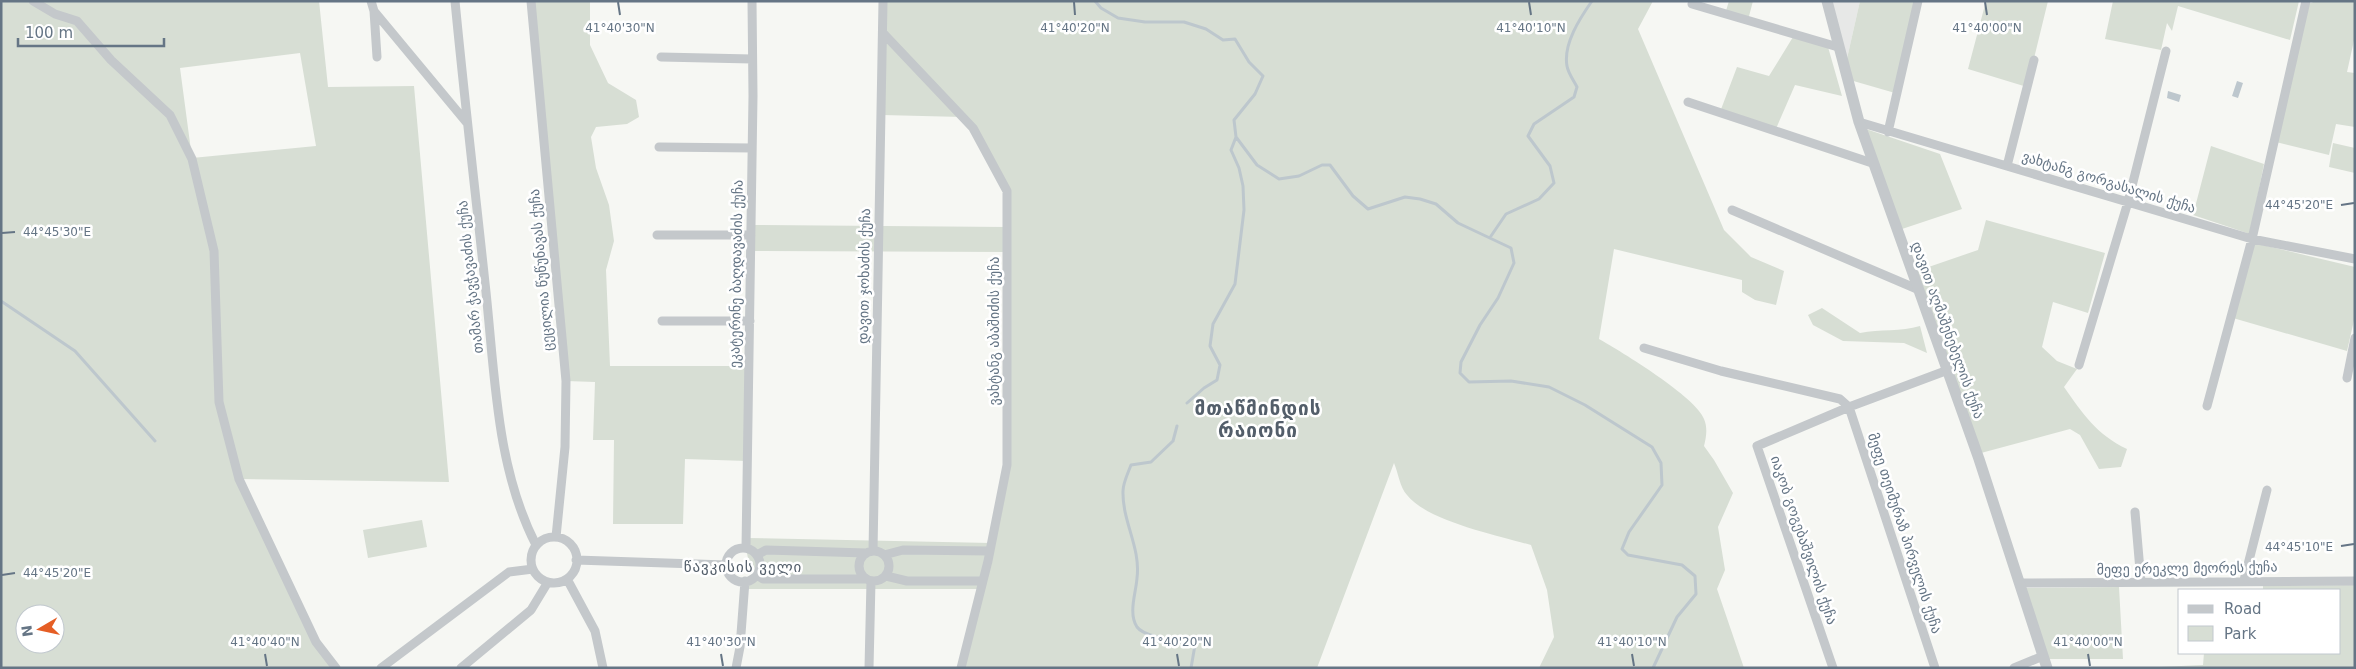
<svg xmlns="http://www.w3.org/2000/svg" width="2356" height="669" font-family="'DejaVu Sans','Noto Sans Georgian',sans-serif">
<rect width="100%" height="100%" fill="#f6f7f3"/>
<!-- built -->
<path fill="#e7e8e7" d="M1831,1h29l-14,62z"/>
<!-- green -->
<path fill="#d7ded4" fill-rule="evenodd" d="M1,1h318l9,86 86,-1 35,396 -209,-3 51,113 45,76h-335zM300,53l16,93 -124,12 -12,-90zM25,614h30v30h-30z
M531,1h59v44l18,38 28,17 3,17 -12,7 -31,3 -5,10 5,31 13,37 5,36 -8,29 4,96h139l-2,95 -62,-2 -2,65h-70l1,-84h-21l2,-58 -29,-1z
M883,1h770l-15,28 86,201 27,27 33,14 -8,34 -21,-5 -13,-8v-12l-128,-31 -15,90c23,13 97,58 105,80 4,9 2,19 0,27l10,14 19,33 -15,34 7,43 -8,19 27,79h-205l15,-31 -7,-47 -16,-45c-32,-9 -104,-24 -124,-50 -7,-7 -9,-23 -13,-32l-77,205h-356l19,-79h-236l8,-10 -6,-31v-10l245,5 16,-79v-212l-256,-1v-26l256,2v-36l-44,-74 -81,-2z
M1729,1h24l-5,19 -23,-6z
M1860,1h55l-20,92 -45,-13 -4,-17z
M1986,1h62l-21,86 -59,-18z
M2113,1h186l-9,39 -112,-34 -6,25 -5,-8 -6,27 -56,-11z
M2316,1h39v35l-8,36 8,1v54l-19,-3 -7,31 -53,-13 32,-138z
M1793,37l35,10 14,49 -47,-11 -20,46 -55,-19 17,-45 32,9z
M1866,129l74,25 22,55 -60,20z
M2333,143l22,5v25l-26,-6z
M2211,146l53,18 -14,70 -57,-19z
M1986,220l119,33 -17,60 -35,-11 -11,45 15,14 20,8 -13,18c19,27 32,47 63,62l-6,18 -22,2 -19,-34 -10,-6 -89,24 -64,-182 61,-21z
M2254,243l101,24v49l-8,35 -114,-33z
M1822,308l38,25c20,-4 41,-1 60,-7l7,27 -23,-10 -61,-2 -30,-16 -5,-10z
M422,520l5,27 -59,11 -5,-28z
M2355,585v83h-218l66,-3 1,-12h136v-63h-77v-4z
M2119,587l4,72h-75l-23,-71z"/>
<!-- water -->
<path fill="#bdc7cd" d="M2237,81l6,2 -5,15 -6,-2z
M2168,91l13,4 -2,7 -12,-4z"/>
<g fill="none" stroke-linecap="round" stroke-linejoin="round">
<!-- stream -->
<path stroke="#bdc7cd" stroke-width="3" d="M1095,1l6,7 17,10 27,4h39l22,7 17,11 12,-1 14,23 14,14 -8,18 -21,26 2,17 21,28 22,14 20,-3 23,-11h8l23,31 15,13 37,-12 15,2 16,5 22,19 53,25 3,15 -16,35 -18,27 -19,37 -1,11 9,9 42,-1 38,6 36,18 67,42 9,16 1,22 -33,47 -7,17 6,6 54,10 13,11 1,18 -19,23 -24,51
M1491,236l15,-22 33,-15 15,-16 -4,-17 -22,-30 6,-12 40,-27 3,-10c-3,-6 -9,-14 -10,-21 -4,-22 13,-48 25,-65
M1,301l74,50 80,90
M1187,403l17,-15 13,-8 3,-15 -10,-19 3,-22 22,-40 9,-74 -1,-24 -4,-18 -8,-18 5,-13
M1177,426l-4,15 -22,21 -20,3c-3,8 -8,18 -8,26 -1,30 18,57 14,87 -1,15 -9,35 0,49 8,11 44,14 58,18l-4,23"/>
<!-- minor -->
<path stroke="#c4c8cb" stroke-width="9" d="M33,1l22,13 22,7 34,39 59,55 22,44 22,92 5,151 20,77 77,163 20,26
M371,1l3,10 93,112
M455,1c9,94 20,188 30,282 10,88 10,182 51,262
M531,1l35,380 -1,66 -9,90
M1692,4l146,43
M374,11l3,46
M884,34l89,94 34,63v274l-19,96 -27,107
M661,57l91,2
M1688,102l184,61
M1859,122l393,117 103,20
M1888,132l30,-131
M659,147l93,1
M2007,166l27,-106
M1732,210l185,79
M657,235h94
M662,321h88
M1644,348l77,23 119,28 9,8 86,261
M2079,365l49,-163 38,-151
M2347,378l8,-40
M2207,406l45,-167 54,-238
M2135,512l6,70
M531 560a23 23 0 1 1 46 0a23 23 0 1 1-46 0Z
M746,548l7,-452 -1,-95
M726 565a17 17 0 1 1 34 0a17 17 0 1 1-34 0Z
M859 566a15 15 0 1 1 30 0a15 15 0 1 1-30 0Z
M873,551l10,-550
M757,555l9,-5 100,3
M884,555l19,-5 87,1
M576,560l150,5
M757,575l6,4h103
M886,576l21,5h76
M567,579l28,52 8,37
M2244,580l23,-90
M2019,583l336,-2
M381,668l128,-96 24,-3
M461,668l70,-58 17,-28
M736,668l4,-21 5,-66
M869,668l2,-87
M1833,668l-76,-222 92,-39 99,-37
M2014,668l29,-12"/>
<!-- tertiary -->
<path stroke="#c4c8cb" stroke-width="11" d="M1827,1l32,121 120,337 68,209"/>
</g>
<!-- ticks -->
<path fill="none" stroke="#657585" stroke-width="2" d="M618,2l2,13M1074,2l1,13M1529,2l2,13M1985,2l2,13M2341,205l13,-2M2,233l13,-1M2341,546l13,-2M2,575l13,-2M265,654l2,12M721,654l2,12M1177,654l2,12M1632,654l2,12M2088,654l2,12"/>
<g text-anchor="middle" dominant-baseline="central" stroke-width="5" stroke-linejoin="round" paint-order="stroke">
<!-- street labels -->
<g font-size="14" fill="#657585" stroke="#fff">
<text transform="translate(2109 182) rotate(17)">ვახტანგ გორგასალის ქუჩა</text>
<text transform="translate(541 270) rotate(-95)">ცეცილია წუწუნავას ქუჩა</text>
<text transform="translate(736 274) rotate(-89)">ეკატერინე ბაღდავაძის ქუჩა</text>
<text transform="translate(864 276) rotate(-89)">დავით ჯოხაძის ქუჩა</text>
<text transform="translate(470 277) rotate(-96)">თამარ ჭავჭავაძის ქუჩა</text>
<text transform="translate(1948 330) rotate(70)">დავით აღმაშენებელის ქუჩა</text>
<text transform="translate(994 331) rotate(-90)">ვახტანგ აბაშიძის ქუჩა</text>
<text transform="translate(1905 533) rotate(72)">მეფე თეიმურაზ პირველის ქუჩა</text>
<text transform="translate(1804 540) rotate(71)">იაკობ გოგებაშვილის ქუჩა</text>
<text transform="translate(2187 568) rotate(-1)">მეფე ერეკლე მეორეს ქუჩა</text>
</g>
<!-- neighbourhood labels -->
<g font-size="15" letter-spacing="1" fill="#535e6a" stroke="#fff">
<text x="743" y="567">წავკისის ველი</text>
</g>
<!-- district labels -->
<g font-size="19" font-weight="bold" letter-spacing="1" fill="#535e6a" stroke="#fff">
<text x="1258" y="408">მთაწმინდის<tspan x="1258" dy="22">რაიონი</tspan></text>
</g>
</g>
<g font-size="12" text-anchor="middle" fill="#657585" stroke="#fff" stroke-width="5" stroke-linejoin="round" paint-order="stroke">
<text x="620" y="32">41°40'30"N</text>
<text x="1075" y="32">41°40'20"N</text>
<text x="1531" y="32">41°40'10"N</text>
<text x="1987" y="32">41°40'00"N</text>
<text x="2299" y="209">44°45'20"E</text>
<text x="57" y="236">44°45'30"E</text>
<text x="2299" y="551">44°45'10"E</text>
<text x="57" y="577">44°45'20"E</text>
<text x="265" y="646">41°40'40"N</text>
<text x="721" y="646">41°40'30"N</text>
<text x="1177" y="646">41°40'20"N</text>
<text x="1632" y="646">41°40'10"N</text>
<text x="2088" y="646">41°40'00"N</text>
</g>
<!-- border -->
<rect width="2356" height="669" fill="none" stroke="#657585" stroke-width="5"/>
<!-- legend -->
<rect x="2178" y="589" width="162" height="65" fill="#ffffff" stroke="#c1c8ce"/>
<rect x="2188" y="605" width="25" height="8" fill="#c4c8cb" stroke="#c1c8ce"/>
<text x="2224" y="614" font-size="15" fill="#657585">Road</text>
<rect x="2188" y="626" width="25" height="15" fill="#d7ded4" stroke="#c1c8ce"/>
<text x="2224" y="639" font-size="15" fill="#657585">Park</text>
<!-- north arrow -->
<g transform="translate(40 629) rotate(261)"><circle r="24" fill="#ffffff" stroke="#c1c8ce"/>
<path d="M0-4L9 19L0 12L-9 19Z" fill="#e55e25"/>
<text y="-8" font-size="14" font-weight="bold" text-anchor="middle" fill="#657585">N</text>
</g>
<!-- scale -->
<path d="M18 38v8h146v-8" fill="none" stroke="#657585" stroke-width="2.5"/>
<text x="25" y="38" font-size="15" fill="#657585" stroke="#ffffff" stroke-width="4" paint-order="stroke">100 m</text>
</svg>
